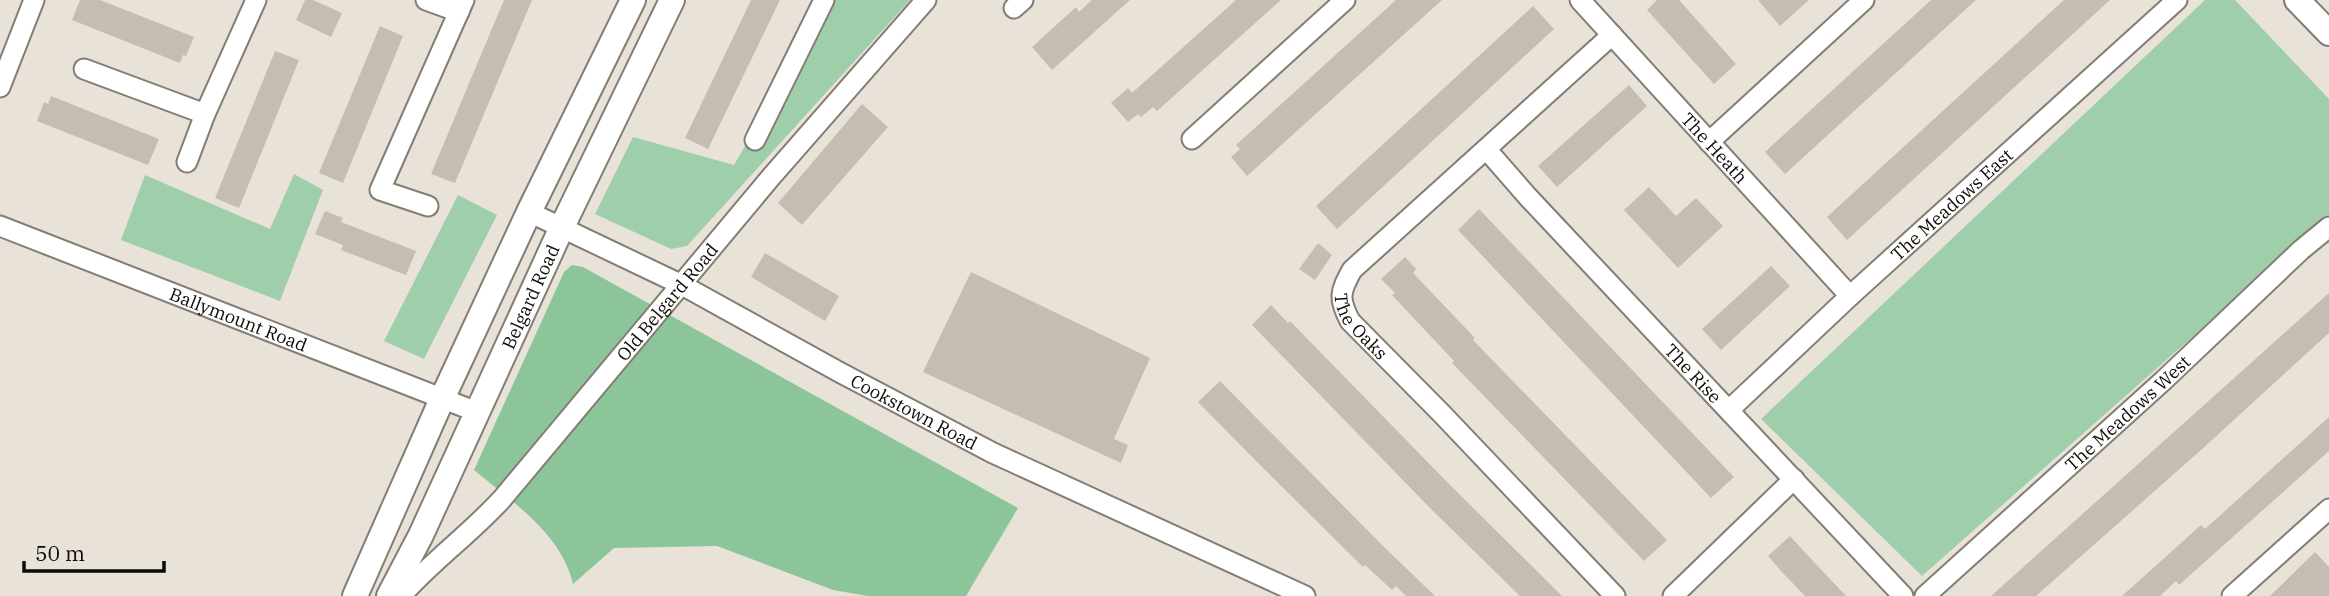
<svg xmlns="http://www.w3.org/2000/svg" width="2329" height="596" font-family="'IBM Plex Serif',serif">
<rect width="100%" height="100%" fill="#e9e2d8"/>
<!-- green -->
<path fill="#9fcfaa" d="M829,0h81l-223,246 -16,3 -76,-35 38,-77 101,28z
M2205,0h30l94,99v117l-407,360 -161,-157z
M294,174l29,16 -43,111 -159,-61 24,-65 125,54z
M458,195l39,20 -73,144 -40,-18z"/>
<!-- forest -->
<path fill="#8dc59b" d="M572,265l11,2 435,241 -52,88h-98l-35,-6 -116,-44 -103,2 -41,36c-11,-50 -62,-83 -99,-114l90,-198z"/>
<!-- building -->
<path fill="#c4bdb4" d="M80,0h20l94,37 -8,19 -3,-1 -3,8 -108,-43z
M305,0h8l29,13 -11,24 -35,-17z
M504,0h28l-77,183 -24,-9z
M751,0h29l-72,149 -23,-11z
M1092,0h38l-78,70 -20,-23 44,-40 3,5z
M1236,0h45l-124,111 -4,-4 -12,10 -3,-3 -10,8 -17,-19 17,-15 4,5z
M1396,0h46l-195,176 -16,-19 9,-8 -4,-4z
M1657,0h22l57,64 -22,20 -67,-74z
M1758,0h51l-29,26z
M1931,0h45l-191,174 -20,-22z
M2064,0h46l-263,240 -20,-23z
M1533,6l21,23 -217,200 -21,-23z
M380,26l23,10 -60,147 -24,-10z
M275,51l24,9 -60,148 -24,-10z
M1629,85l18,21 -90,81 -19,-21z
M51,96l108,43 -11,26 -111,-44 7,-19 4,2z
M862,104l26,23 -86,98 -24,-22z
M1649,187l27,29 20,-18 27,28 -45,42 -54,-58z
M1479,209l255,268 -23,21 -253,-268z
M325,211l18,7 -2,4 75,29 -10,24 -65,-25 2,-5 -28,-11z
M1318,243l14,12 -17,25 -16,-11z
M765,253l74,43 -14,25 -74,-44z
M1405,257l11,12 -3,4 62,65 -2,2 194,200 -23,21 -192,-198 2,-2 -62,-66 3,-2 -14,-14z
M1771,266l19,20 -69,64 -19,-21z
M971,272l179,86 -36,81 14,6 -7,18 -198,-91z
M2329,293v40l-128,117 -165,146h-45z
M1271,305l17,18 2,-2 159,163 113,112h-42l-90,-88 -178,-183z
M1220,381l163,165 52,50h-29l-10,-10 -4,4 -27,-25 -2,2 -106,-105 -59,-60z
M2329,417v34l-150,134 -3,-4 -16,15h-38l79,-71 4,4z
M1790,536l23,25 33,35h-41l-23,-24 -14,-16z
M2315,552l14,15v29h-59z"/>
<g fill="none" stroke-linecap="round" stroke-linejoin="round">
<!-- minor casing -->
<g stroke="#837d74" stroke-width="23">
<g id="minor">
<path d="M426,0l33,12"/>
<path id="s1" d="M1580,0l270,296"/>
<path d="M1014,8l9,-8"/>
<path id="s2" d="M1612,35l-260,235c-12,22 -14,28 -2,51l92,93 173,182"/>
<path d="M84,69l121,45"/>
<path d="M0,87l34,-87"/>
<path d="M1192,139l153,-139"/>
<path d="M755,140l69,-140"/>
<path d="M1709,142l155,-142"/>
<path id="s3" d="M1487,150l41,47 375,399"/>
<path d="M187,162l18,-48 51,-114"/>
<path d="M428,206l-48,-16 84,-190"/>
<path id="s4" d="M529,212l153,73 159,88 152,80 312,143"/>
<path id="s5" d="M0,226l477,186"/>
<path id="s6" d="M1729,410l121,-114 327,-296"/>
<path id="s7" d="M401,596c31,-35 69,-62 101,-97l269,-322 155,-177"/>
<path d="M1673,596l121,-117"/>
<path id="s8" d="M1925,596l239,-216 137,-130 28,-23"/>
<path d="M2232,596l97,-87"/>
</g>
</g>
<!-- major casing -->
<g stroke="#837d74" stroke-width="28">
<g id="major">
<path d="M2297,0l32,33"/>
<path d="M355,596l87,-197 87,-187 104,-212"/>
<path id="s9" d="M389,596l32,-61 141,-308 110,-227"/>
</g>
</g>
<!-- minor -->
<use href="#minor" stroke="#fff" stroke-width="19"/>
<!-- major -->
<use href="#major" stroke="#fff" stroke-width="24"/>
</g>
<g text-anchor="middle" dominant-baseline="central" stroke-width="6" stroke-linejoin="round" paint-order="stroke">
<!-- street labels -->
<g font-size="18" fill="#0e0c08" stroke="#e9e2d8">
<text stroke="none"><textPath href="#s1" startOffset="200">The Heath</textPath></text>
<text stroke="none"><textPath href="#s6" startOffset="303">The Meadows East</textPath></text>
<text stroke="none"><textPath href="#s9" startOffset="331">Belgard Road</textPath></text>
<text stroke="none"><textPath href="#s7" startOffset="397">Old Belgard Road</textPath></text>
<text stroke="none"><textPath href="#s5" startOffset="256">Ballymount Road</textPath></text>
<text stroke="none"><textPath href="#s2" startOffset="415">The Oaks</textPath></text>
<text stroke="none"><textPath href="#s3" startOffset="304">The Rise</textPath></text>
<text stroke="none"><textPath href="#s4" startOffset="434">Cookstown Road</textPath></text>
<text stroke="none"><textPath href="#s8" startOffset="273">The Meadows West</textPath></text>
</g>
</g>
<!-- scale -->
<path d="M24 561v10h140v-10" fill="none" stroke="#0e0c08" stroke-width="3.5"/>
<text x="35" y="561" font-size="21" fill="#0e0c08" stroke="#e9e2d8" stroke-width="5" paint-order="stroke">50 m</text>
</svg>
